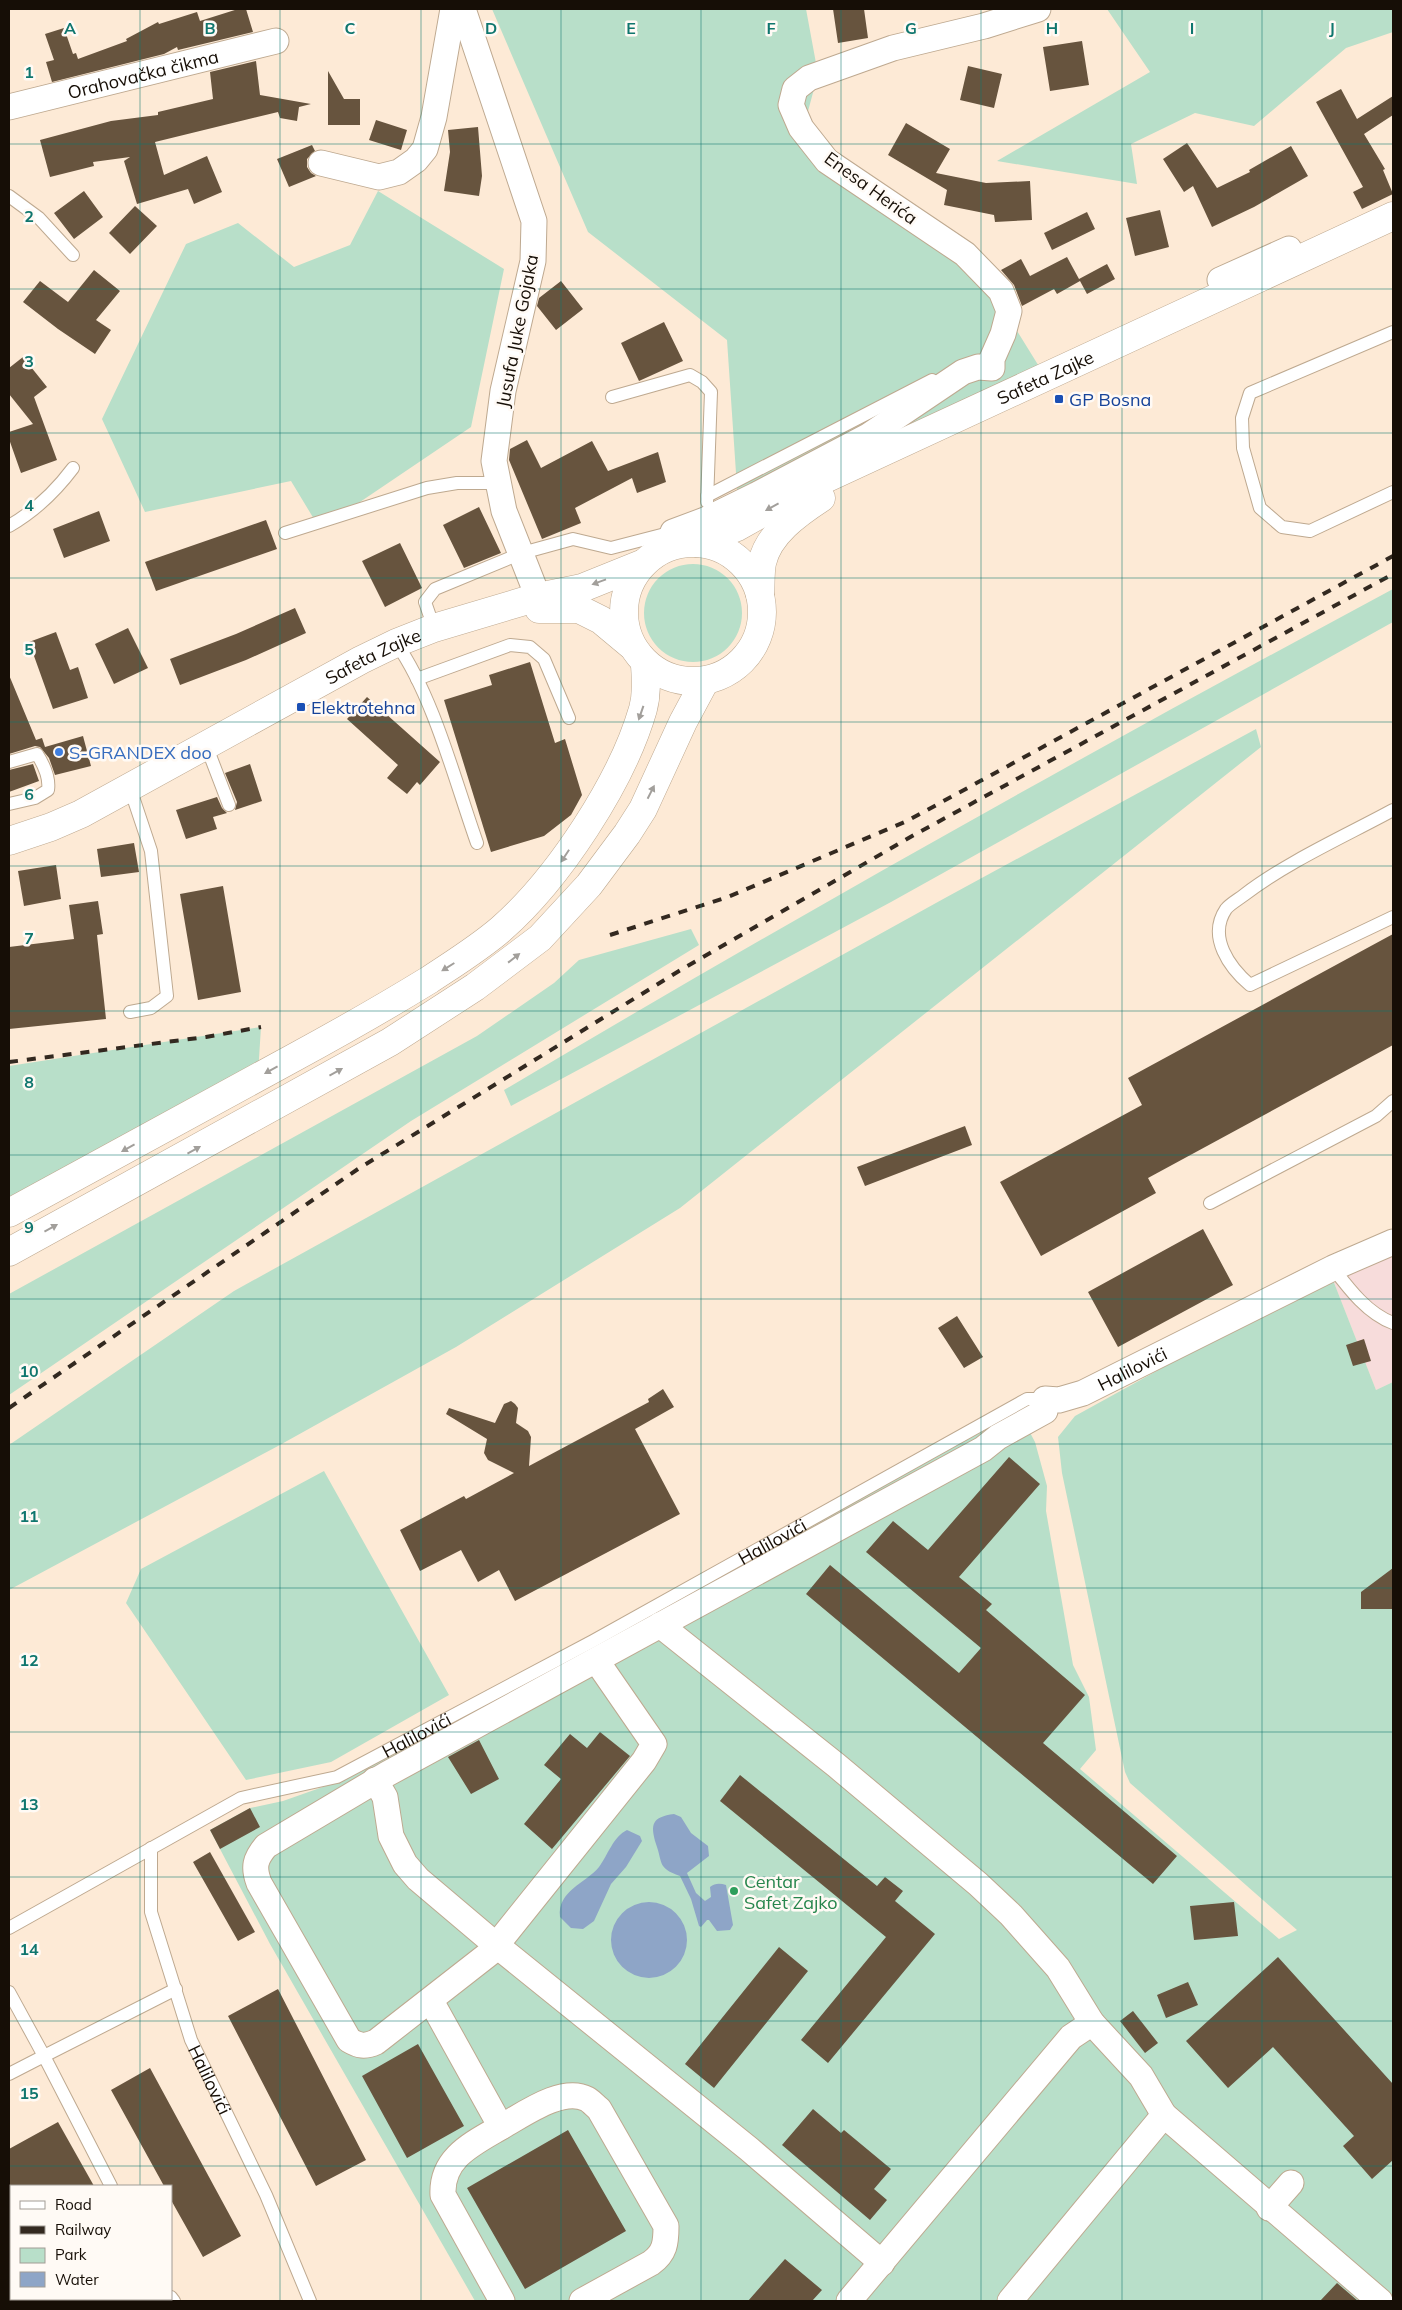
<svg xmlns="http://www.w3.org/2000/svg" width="1402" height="2310" font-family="Mulish,sans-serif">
<rect width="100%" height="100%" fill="#fdead6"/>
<!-- commercial -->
<path fill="#f7dcdb" d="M1393,1242v140l-17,8 -45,-115z"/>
<!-- green -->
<path fill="#b8dfc9" d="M492,9h314l12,65 -11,41 24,49 138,89 71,115 -301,149 -12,-177 -139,-108z
M1107,9h286v23l-47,16 -92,78 -59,-13 -64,31 6,40 -140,-23 153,-89z
M378,191l126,78 -33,158 -151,102 -29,-48 -146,31 -43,-93 84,-175 52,-21 56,44 56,-22z
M644 613a49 49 0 1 1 98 0a49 49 0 1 1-98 0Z
M1393,589v33l-502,280 -380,204 -7,-16c293,-174 589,-340 889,-501z
M1256,729l5,18 -581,461 -224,139 -178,99 -269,144v-145l225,-154 711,-393z
M691,929l8,16 -288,176 -402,274v-101l468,-258 77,-53 25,-23z
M261,1027l-3,47 -249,130v-138z
M1331,1275l45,115 17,-8v919h-918l-205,-357 -60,-114 40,-22 33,-7 54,-19 676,-370h6l16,30 12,44 -1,25 27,154 16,32 7,53 -16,19 199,170 18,-9 -167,-147 -5,-11 -63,-299 -4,-36 17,-21z
M324,1471l125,224 -118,67 -85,18 -120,-177 15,-34z"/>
<!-- water -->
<path fill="#8ea5c7" d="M674,1814l7,3 10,16 17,13 1,10 -22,17 9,20 9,8 6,-4 -1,-10c5,-4 10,-4 16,-2l7,40 -3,5 -13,1 -8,-11h-2l-6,7 -2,-1 -8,-27 -11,-23c-23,-8 -17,-13 -24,-32 -6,-20 -4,-27 18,-30z
M627,1830l13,6 2,5 -16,26 -15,17 -17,37 -11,8 -12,-1 -11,-11c-3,-26 26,-34 39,-50 9,-12 14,-30 28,-37z
M611 1940a38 38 0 1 1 76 0a38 38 0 1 1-76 0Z"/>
<!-- building -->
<path fill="#67543e" d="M238,9h8l7,23 -75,18 -1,-3 -13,7 -112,28 -6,-20 8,-2 -9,-26 19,-6 9,26 3,-1 2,6 49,-18 -1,-2 32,-17 1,2 38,-12 3,9z
M833,9h31l4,29 -30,5z
M1082,41l7,44 -39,6 -7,-44z
M256,61l4,34 51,9 -12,3 -2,14 -17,-3 -2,-6 -123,30 9,33 43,-19 15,36 -28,12 -6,-15 -51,15 -13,-43 6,-4 -37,5 1,4 -44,11 -10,-37 71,-19 47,-6v-3l55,-13 -3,-27z
M968,66l34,8 -8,34 -34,-8z
M328,71l16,28h16v26h-32z
M1341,89l16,30 36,-23v19l-29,19 21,35 -2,1 10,24 -31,15 -9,-17 10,-5 -47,-85z
M376,120l31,10 -6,20 -32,-10z
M906,123l44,26 -14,24 50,10 44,-2 2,39 -37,2 -1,-7 -50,-10 3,-15 -59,-35z
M478,127l4,49 -3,20 -35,-5 6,-39 -2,-22z
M1187,143l30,45 33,-16 -1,-2 42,-24 17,30 -54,31 -42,20 -19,-41 -9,6 -21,-33z
M312,145l3,6 -8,8v8l4,6 5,3 -27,11 -12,-28z
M84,191l19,26 -29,22 -20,-26z
M135,206l22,20 -27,28 -21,-21z
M1160,210l9,37 -34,9 -9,-38z
M1087,212l8,17 -43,21 -8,-17z
M1067,257l12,22 28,-15 8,15 -28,15 -7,-13 -23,13 -3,-5 -32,17 -8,-21 -13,-15 20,-11 9,17z
M94,270l26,21 -24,29 15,10 -16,24 -37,-25 -35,-27 17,-21 28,21z
M561,281l22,28 -27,21 -19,-24 2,-8z
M664,322l19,39 -44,20 -18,-38z
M23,357l24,30 -13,10 23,63 -36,13 -12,-34v-7l24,-8 -24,-30v-26z
M527,440l14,28 51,-27 16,30 50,-19 8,30 -29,11 -5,-15 -57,30 6,15 -39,16 -33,-79 1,-11z
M479,507l22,46 -37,15 -21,-43z
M99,511l11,30 -46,17 -11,-29z
M266,520l11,29 -121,42 -11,-29z
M400,543l22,45 -37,19 -23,-46z
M295,608l11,25 -60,27 -66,25 -10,-26 66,-25z
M128,628l20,40 -34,16 -19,-40z
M56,632l14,38 8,-3 10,31 -35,11 -24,-67z
M530,662l25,81 10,-4 17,56 -11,20 -27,21 -53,16 -47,-152 48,-15 -3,-10z
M9,675l27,65 6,-2 3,9 38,-11 8,30 -36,9 -6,-17 -9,-11 -5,-1 -26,8z
M367,697l73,65 -20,23 -3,-3 -10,12 -20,-16 11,-13 -51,-46z
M33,764l6,17 -30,11v-22z
M250,764l12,37 -27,9 2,-8 -12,-29z
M217,797l5,11 5,5 -14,4 4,12 -31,10 -10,-29z
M134,843l5,29 -38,5 -4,-28z
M56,865l5,34 -37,7 -6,-35z
M223,886l18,106 -43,8 -18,-106z
M98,901l5,33 -6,1 9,84 -97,10v-82l65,-8 -5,-34z
M1393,934v111l-245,133 8,15 -115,63 -41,-74 142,-77 -14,-27z
M965,1126l7,19 -107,41 -8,-19z
M1203,1229l30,56 -115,62 -30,-55z
M957,1316l26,41 -19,11 -26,-40z
M1364,1339l7,22 -18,5 -7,-21z
M663,1389l11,18 -39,22 45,85 -165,87 -16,-31 -21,12 -17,-32 -41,21 -20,-41 64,-34 2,3 48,-26 -26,-13 -4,-7 3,-14 -41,-25 3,-6 46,15 9,-19 7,-3 4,3 3,4 -2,15 12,8 3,6 -2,29 120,-64 -1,-3z
M1009,1457l31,27 -81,93 33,27 -6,6 99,85 -42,48 134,113 -24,28 -347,-290 24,-29 129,108 22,-25 -115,-96 27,-31 35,29z
M1393,1568v41h-32v-17z
M600,1732l30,24 -78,93 -28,-25 37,-45 -17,-14 26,-31 17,14z
M479,1740l20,39 -28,15 -23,-37z
M740,1775l137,111 8,-9 18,14 -8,10 40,33 -107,129 -27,-23 85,-103 -166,-136z
M250,1808l10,19 -40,22 -10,-19z
M210,1852l45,80 -17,9 -45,-79z
M1234,1902l4,34 -44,4 -4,-34z
M779,1947l29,24 -94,117 -29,-24z
M1278,1957l115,127v76l-21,19 -29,-33 11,-10 -81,-89 -45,41 -42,-47z
M1188,1982l10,23 -32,13 -9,-23z
M278,1989l88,171 -50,26 -88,-170z
M1133,2011l25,32 -13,10 -25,-32z
M418,2044l46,82 -57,32 -45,-82z
M150,2068l91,168 -38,21 -32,-57v-14h-7l-53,-96z
M813,2109l28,24 3,-3 47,39 -17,20 13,11 -17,20 -88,-75z
M58,2122l36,64h-85v-37z
M568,2130l58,101 -101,58 -58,-101z
M785,2259l37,31 -10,11h-64z
M1337,2283l21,18h-38z"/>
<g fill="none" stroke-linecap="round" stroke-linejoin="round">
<!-- lane casing -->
<g stroke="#bea990" stroke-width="14">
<g id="lane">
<path d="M9,196l30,22 34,37"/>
<path d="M1393,332l-143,61 -8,25 1,30 17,60 22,19 28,4 83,-39"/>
<path d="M612,397l78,-22 12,7 9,10 -4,110"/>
<path d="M707,496l225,-116"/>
<path d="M9,526c26,-15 46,-34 64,-58"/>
<path d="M285,533l142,-45 30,-5h40"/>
<path d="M434,628l-9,-26 10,-13 87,-36 51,-14 38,9 62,-16"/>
<path d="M396,643c37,52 59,138 81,200"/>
<path d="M417,679l93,-34 20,2 14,12 25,59"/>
<path d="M206,745l23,60"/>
<path d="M9,762l28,-8c7,11 13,23 11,36l-13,8 -26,6"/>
<path d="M1393,810c-48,26 -106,52 -149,85 -5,4 -14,9 -18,14 -19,28 4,59 24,76l143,-68"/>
<path d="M130,1012l21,-4 16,-12 -16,-145 -21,-63"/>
<path d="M1210,1203l166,-87 17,-15"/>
<path d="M1333,1268c16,21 35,46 60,55"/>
<path id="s1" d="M151,1848v64l40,128 75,155 44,106"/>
<path id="s2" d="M9,1928l232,-130 96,-21 256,-136 434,-242h18"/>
<path d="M9,1992l35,64 132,-67"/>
<path d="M9,2074l35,-18 67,130"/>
<path d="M171,2297l3,4"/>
<path d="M149,2301l5,-2"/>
</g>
</g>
<!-- street casing -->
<g stroke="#bea990" stroke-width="27">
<g id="street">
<path d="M463,9l71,212 -1,40 -30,130 -9,70 10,50 34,86"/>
<path id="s3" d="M9,107l267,-66"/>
<path d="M321,163l58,14 20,-5 17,-12 9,-11 9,-32 19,-108"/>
<path d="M1220,280l69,-31"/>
<path d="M667,548l6,-16 32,-12 51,-25 112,-59 95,-64 15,-5 14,1v-9l11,-25 6,-23 -8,-20 -36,-37 -138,-93 -26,-33 -10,-23 4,-16 14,-11 84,-30 91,-22 54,-17"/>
<path id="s4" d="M1045,1399l14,1 24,-7 250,-125 60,-26"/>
<path d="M660,1625l176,140 142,119 33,31 47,53 34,55 49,53 23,39 216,186"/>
<path d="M596,1660l58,84 -10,17 -154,192 -114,89c-11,5 -17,4 -27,-2l-90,-157c-6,-16 -4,-24 7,-37l121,-72 596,-325 15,-12 47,-26"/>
<path d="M375,1780l10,17 6,39 14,28 13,15 78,66 253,204 133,114"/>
<path d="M431,2001l70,126c-29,17 -60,31 -58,68l59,106"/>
<path d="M501,2127c22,-12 61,-41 86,-28 4,2 8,7 12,10l67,117c0,17 -1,27 -15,37l-69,38"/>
<path d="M1269,2208l22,-25"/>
<path d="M849,2301l222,-264 21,-14"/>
<path d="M1010,2301l154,-186"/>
</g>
</g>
<!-- secondary casing -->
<g stroke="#bea990" stroke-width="29">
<g id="secondary">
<circle cx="693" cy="612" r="69"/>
<path id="s5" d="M698,543l39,-16 77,-43 579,-268"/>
<path d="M760,594c1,-10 0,-21 2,-31 6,-29 36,-50 59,-65"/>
<path d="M539,609h40l22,11 30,25"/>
<path id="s6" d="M9,841l42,-14 30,-13 280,-154 35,-17 38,-15 104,-31 44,-9 62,-25"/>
</g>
</g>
<!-- highway casing -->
<g stroke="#bea990" stroke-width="29">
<path id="highway" d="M9,1213c95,-52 191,-104 286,-156 46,-25 90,-50 134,-77 24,-16 50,-32 72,-51 57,-50 121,-147 142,-220 4,-15 3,-29 2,-44
M9,1252l381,-210 85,-55 65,-49 49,-53 38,-51 16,-25 40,-87 22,-41"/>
</g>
<!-- lane -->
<use href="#lane" stroke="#fff" stroke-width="12"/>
<!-- street -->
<use href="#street" stroke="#fff" stroke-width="25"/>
<!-- secondary -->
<use href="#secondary" stroke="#fff" stroke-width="28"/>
<!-- highway -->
<use href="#highway" stroke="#fff" stroke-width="28"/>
<!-- rail -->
<path stroke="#332920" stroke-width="4" stroke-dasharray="9 9" stroke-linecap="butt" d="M610,935l118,-38 179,-76 486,-265
M9,1062l197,-25 55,-10
M9,1408l349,-239 321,-198 235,-136 479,-261"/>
</g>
<!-- one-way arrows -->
<defs><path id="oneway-solid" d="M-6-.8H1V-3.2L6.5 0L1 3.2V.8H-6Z" transform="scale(1.25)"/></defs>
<g fill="#a29f9b">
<use href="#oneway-solid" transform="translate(772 507) rotate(151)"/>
<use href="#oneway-solid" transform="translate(599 582) rotate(160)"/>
<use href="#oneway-solid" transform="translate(641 713) rotate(109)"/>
<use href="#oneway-solid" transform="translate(651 792) rotate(-63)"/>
<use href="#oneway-solid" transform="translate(565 856) rotate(123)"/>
<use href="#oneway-solid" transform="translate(514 958) rotate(-38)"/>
<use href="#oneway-solid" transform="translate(448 967) rotate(148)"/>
<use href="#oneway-solid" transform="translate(271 1070) rotate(151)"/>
<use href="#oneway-solid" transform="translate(336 1072) rotate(-29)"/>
<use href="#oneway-solid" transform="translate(128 1148) rotate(151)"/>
<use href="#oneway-solid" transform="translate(194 1150) rotate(-29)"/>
<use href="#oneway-solid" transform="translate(51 1228) rotate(-29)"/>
</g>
<!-- grid -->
<path fill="none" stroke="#0f766e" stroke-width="1" stroke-opacity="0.55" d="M140,9v2177M280,9v2292M421,9v2292M561,9v2292M701,9v2292M841,9v2292M981,9v2292M1122,9v2292M1262,9v2292M9,144h1384M9,289h1384M9,433h1384M9,578h1384M9,722h1384M9,866h1384M9,1011h1384M9,1155h1384M9,1299h1384M9,1444h1384M9,1588h1384M9,1732h1384M9,1877h1384M9,2021h1384M9,2166h1384M140,2299v2"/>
<!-- markers -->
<g fill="#1a4fb4" stroke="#fffaf5" stroke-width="2">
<rect x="1054" y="394" width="10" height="10" rx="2.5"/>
<rect x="296" y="702" width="10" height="10" rx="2.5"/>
</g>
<circle fill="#3f7fe0" stroke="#fffaf5" stroke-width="2" cx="59" cy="752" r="5"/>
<circle fill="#2e9e5b" stroke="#fffaf5" stroke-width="2" cx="734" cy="1891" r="5"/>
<g text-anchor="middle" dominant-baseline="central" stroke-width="5" stroke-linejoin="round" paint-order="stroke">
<!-- street labels -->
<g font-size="18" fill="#160e06" stroke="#fffaf5">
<text stroke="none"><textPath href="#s3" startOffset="138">Orahovačka čikma</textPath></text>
<text transform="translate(871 188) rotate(36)">Enesa Herića</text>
<text transform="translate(517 331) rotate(-79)">Jusufa Juke Gojaka</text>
<text stroke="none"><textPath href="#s5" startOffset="385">Safeta Zajke</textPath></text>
<text stroke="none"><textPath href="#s6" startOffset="409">Safeta Zajke</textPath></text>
<text stroke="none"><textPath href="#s4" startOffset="94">Halilovići</textPath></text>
<text stroke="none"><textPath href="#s2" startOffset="859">Halilovići</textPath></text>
<text stroke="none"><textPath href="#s2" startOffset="454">Halilovići</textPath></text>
<text stroke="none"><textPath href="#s1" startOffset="242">Halilovići</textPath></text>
</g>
<!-- transit labels -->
<g font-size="18" fill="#164399" stroke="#fffaf5" text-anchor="start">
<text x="1069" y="399">GP Bosna</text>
<text x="311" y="707">Elektrotehna</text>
</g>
<!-- shop labels -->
<g font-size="18" fill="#366cbe" stroke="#fffaf5" text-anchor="start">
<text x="69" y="752">S-GRANDEX doo</text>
</g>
<!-- leisure labels -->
<g font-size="18" fill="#27864d" stroke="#fffaf5" text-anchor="start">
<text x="744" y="1881">Centar<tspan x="744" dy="21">Safet Zajko</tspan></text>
</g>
</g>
<g font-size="16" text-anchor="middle" font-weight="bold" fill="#0f766e" stroke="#fffaf5" stroke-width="5" stroke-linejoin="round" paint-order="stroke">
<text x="70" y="34">A</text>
<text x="210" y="34">B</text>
<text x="350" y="34">C</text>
<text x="491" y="34">D</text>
<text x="631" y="34">E</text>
<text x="771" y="34">F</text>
<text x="911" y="34">G</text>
<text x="1052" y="34">H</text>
<text x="1192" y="34">I</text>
<text x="1332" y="34">J</text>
<text x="29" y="78">1</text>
<text x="29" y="222">2</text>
<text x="29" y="367">3</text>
<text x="29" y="511">4</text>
<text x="29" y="655">5</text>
<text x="29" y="800">6</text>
<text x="29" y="944">7</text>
<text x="29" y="1088">8</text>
<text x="29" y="1233">9</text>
<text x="29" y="1377">10</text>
<text x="29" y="1522">11</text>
<text x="29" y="1666">12</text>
<text x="29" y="1810">13</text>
<text x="29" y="1955">14</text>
<text x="29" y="2099">15</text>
</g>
<!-- border -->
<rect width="1402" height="2310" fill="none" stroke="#160e06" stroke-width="20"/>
<!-- legend -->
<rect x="10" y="2185" width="162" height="115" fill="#fffaf5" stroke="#a29c95"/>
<rect x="20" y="2201" width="25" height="8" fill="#ffffff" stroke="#a29c95"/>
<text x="55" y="2210" font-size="15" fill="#160e06">Road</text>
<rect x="20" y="2226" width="25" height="8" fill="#332920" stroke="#a29c95"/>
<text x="55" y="2235" font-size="15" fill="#160e06">Railway</text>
<rect x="20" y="2248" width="25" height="15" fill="#b8dfc9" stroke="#a29c95"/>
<text x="55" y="2260" font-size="15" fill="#160e06">Park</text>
<rect x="20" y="2272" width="25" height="15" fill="#8ea5c7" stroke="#a29c95"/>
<text x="55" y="2285" font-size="15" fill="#160e06">Water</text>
</svg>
